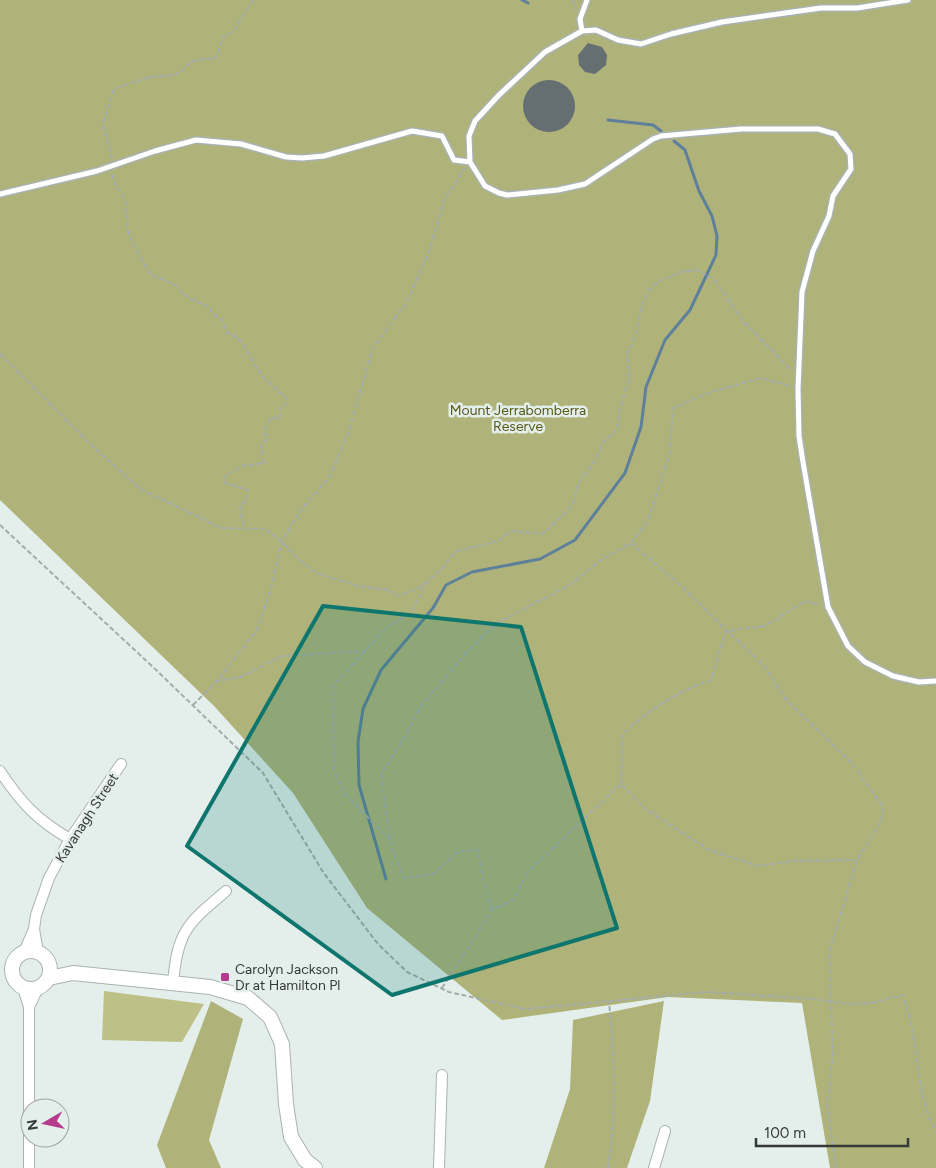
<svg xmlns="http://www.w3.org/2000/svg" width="936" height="1168" font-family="Figtree,sans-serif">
<rect width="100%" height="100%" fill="#e4efec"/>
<!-- green -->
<path fill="#bdc187" d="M104,991l100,13 -22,38 -80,-2z"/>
<!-- forest -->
<path fill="#b0b379" d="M0,0h936v1168h-106l-28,-165 -134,-6 -166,23 -135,-112 -74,-115 -79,-87 -214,-206z
M211,1001l32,18 -34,121 12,28h-55l-9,-23z
M664,1001l-14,100 -23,67h-83l26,-79 3,-69z"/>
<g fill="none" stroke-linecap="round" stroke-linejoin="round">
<!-- stream -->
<path stroke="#5e809b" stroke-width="3" d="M522,0l6,3
M608,120l45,5 8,6
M386,879l-27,-94 -1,-43 5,-33 18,-39 52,-62 13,-23 26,-13 68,-13 35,-19 50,-67 16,-46 5,-40 19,-47 25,-30 26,-55 1,-19 -5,-20 -13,-25 -14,-41 -11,-9"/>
</g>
<!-- building -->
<path fill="#656e70" d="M588,43l14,4 5,8 -1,10 -11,9 -10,-2 -6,-7 -1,-10z
M523 106a26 26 0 1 1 52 0a26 26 0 1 1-52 0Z"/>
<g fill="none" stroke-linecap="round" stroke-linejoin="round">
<!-- lane casing -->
<g stroke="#a9b3b0" stroke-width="8">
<path id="lane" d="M908,0l-51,8h-36l-99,14 -51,12 -30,10 -23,-4 -22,-10 -14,1 -37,21 -46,43 -24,26 -6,15 1,26 15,24 14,7 8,2 51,-5 27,-6 68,-45 8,-3 80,-7h77l17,5 15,20 1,15 -18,27 -4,20 -16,35 -11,41 -4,97 1,47 4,26 25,145 20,39 17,16 28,14 26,6 17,-1
M582,31l-2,-12 7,-19
M0,194l97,-23 58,-20 41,-11 45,4 45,13 16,1 22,-2 88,-25 30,5 12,24 16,2"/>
</g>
<!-- street casing -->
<g stroke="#a9b3b0" stroke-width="12">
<path id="street" d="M0,771c20,31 38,50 70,68
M24,952l10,-23
M38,952l-4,-23 2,-14 13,-37 21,-39 51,-75
M173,984c4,-53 15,-61 53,-93
M23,988l6,19v161
M29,1007l9,-19
M439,1168l3,-93
M654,1168l11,-37"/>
</g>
<!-- secondary casing -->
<g stroke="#a9b3b0" stroke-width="16">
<path id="secondary" d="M12 970a19 19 0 1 1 38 0a19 19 0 1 1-38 0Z
M49,978l24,-5 137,14 38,11 22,19 12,27 4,60 5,33 14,23 10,8"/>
</g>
<!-- path -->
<path stroke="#a4acaa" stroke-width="2" stroke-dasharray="5 2.5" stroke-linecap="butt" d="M572,0l4,9
M112,159l-9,-35 11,-35 32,-11 27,-3 6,-2 13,-12 24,-3 7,-21 10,-5 20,-32
M112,174l3,10 11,18 -1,10 3,8 -1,7 5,15 18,32 25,11 13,13 22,9 1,5 12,9 3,10 4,4 8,2 24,39 26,24 -1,4 -7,4v10h-10l-6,15 4,5 -7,8 3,17 -22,3 -18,11 1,6 23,7 -2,11 -6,5 3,18 5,6
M0,354l93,93 49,43 79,38 44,1 17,12 12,14 22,18 42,13 31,4 9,6 20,-8 9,-6
M0,525l153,142 110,106 60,99 55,72 29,28 42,20 76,17 181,-17 106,7 37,5 22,-1 32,-8c4,13 8,26 10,38 5,34 7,69 23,99
M631,543l48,41 85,82 23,35 65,62 31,44 -2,15 -24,38 -28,93 4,102 -6,48 9,65
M217,681l24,-4 41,-21 84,-5
M193,705l24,-24 40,-51 13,-38 12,-51 16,-27 32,-38 18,-43 25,-85 34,-46 23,-53 14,-49 21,-32
M621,784l1,-49c25,-24 56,-44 89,-55l15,-49 39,-5 40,-25 15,4
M390,840l-46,-47 -10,-22 -2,-84 55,-60 23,-13 17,-32 17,-15 10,-15 44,-11 13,-10 32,3 25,-24 5,-7 6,-21 14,-18 12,-25 8,-5 5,-8 1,-15 10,-31 -2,-28 6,-9 10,-42 7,-12 11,-9 23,-9 13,-1 17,9 28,41 49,50
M492,910l-8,-25 -6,-35 -19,1 -26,23 -29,4 -13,-31 -10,-73 23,-35 16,-32 50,-58 27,-26 73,-38 31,-25 30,-17 17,-22 22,-69 3,-44 35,-15 53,-15 30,8
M442,988l50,-78 21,-10 15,-28 93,-88 26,26 62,40 49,16 36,-5 62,-1
M608,1168c9,-57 6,-110 1,-167"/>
<!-- lane -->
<use href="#lane" stroke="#fff" stroke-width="5"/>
<!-- street -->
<use href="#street" stroke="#fff" stroke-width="10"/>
<!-- secondary -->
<use href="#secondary" stroke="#fff" stroke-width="14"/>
</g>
<!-- marked area -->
<path fill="#0f766e" fill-opacity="0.2" stroke="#0f766e" stroke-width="4" stroke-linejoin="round" d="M323,606l198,21 96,301 -225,67 -205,-149z"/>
<!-- markers -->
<rect fill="#b63b8c" stroke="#e4efec" stroke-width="2" x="220" y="972" width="10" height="10" rx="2.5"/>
<g text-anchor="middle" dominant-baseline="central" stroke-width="5" stroke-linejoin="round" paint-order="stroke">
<!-- park labels -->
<g font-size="14" fill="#575917" stroke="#e4efec">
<text x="518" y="410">Mount Jerrabomberra<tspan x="518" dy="16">Reserve</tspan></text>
</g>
<!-- street labels -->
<g font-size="14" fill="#343837" stroke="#e4efec">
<text transform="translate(87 818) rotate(-57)">Kavanagh Street</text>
</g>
<!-- poi labels -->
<g font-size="14" fill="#343837" stroke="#e4efec" text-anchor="start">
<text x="235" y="969">Carolyn Jackson<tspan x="235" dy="16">Dr at Hamilton Pl</tspan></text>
</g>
</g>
<!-- north arrow -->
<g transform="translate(45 1123) rotate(261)"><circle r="24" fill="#e4efec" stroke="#9ea6a4"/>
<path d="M0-4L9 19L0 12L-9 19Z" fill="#b63b8c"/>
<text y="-8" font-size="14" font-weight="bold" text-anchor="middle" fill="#343837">N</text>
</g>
<!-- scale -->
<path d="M756 1138v8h152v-8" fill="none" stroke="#343837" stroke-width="2.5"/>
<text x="764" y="1138" font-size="15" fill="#343837" stroke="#e4efec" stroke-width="4" paint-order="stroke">100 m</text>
</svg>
